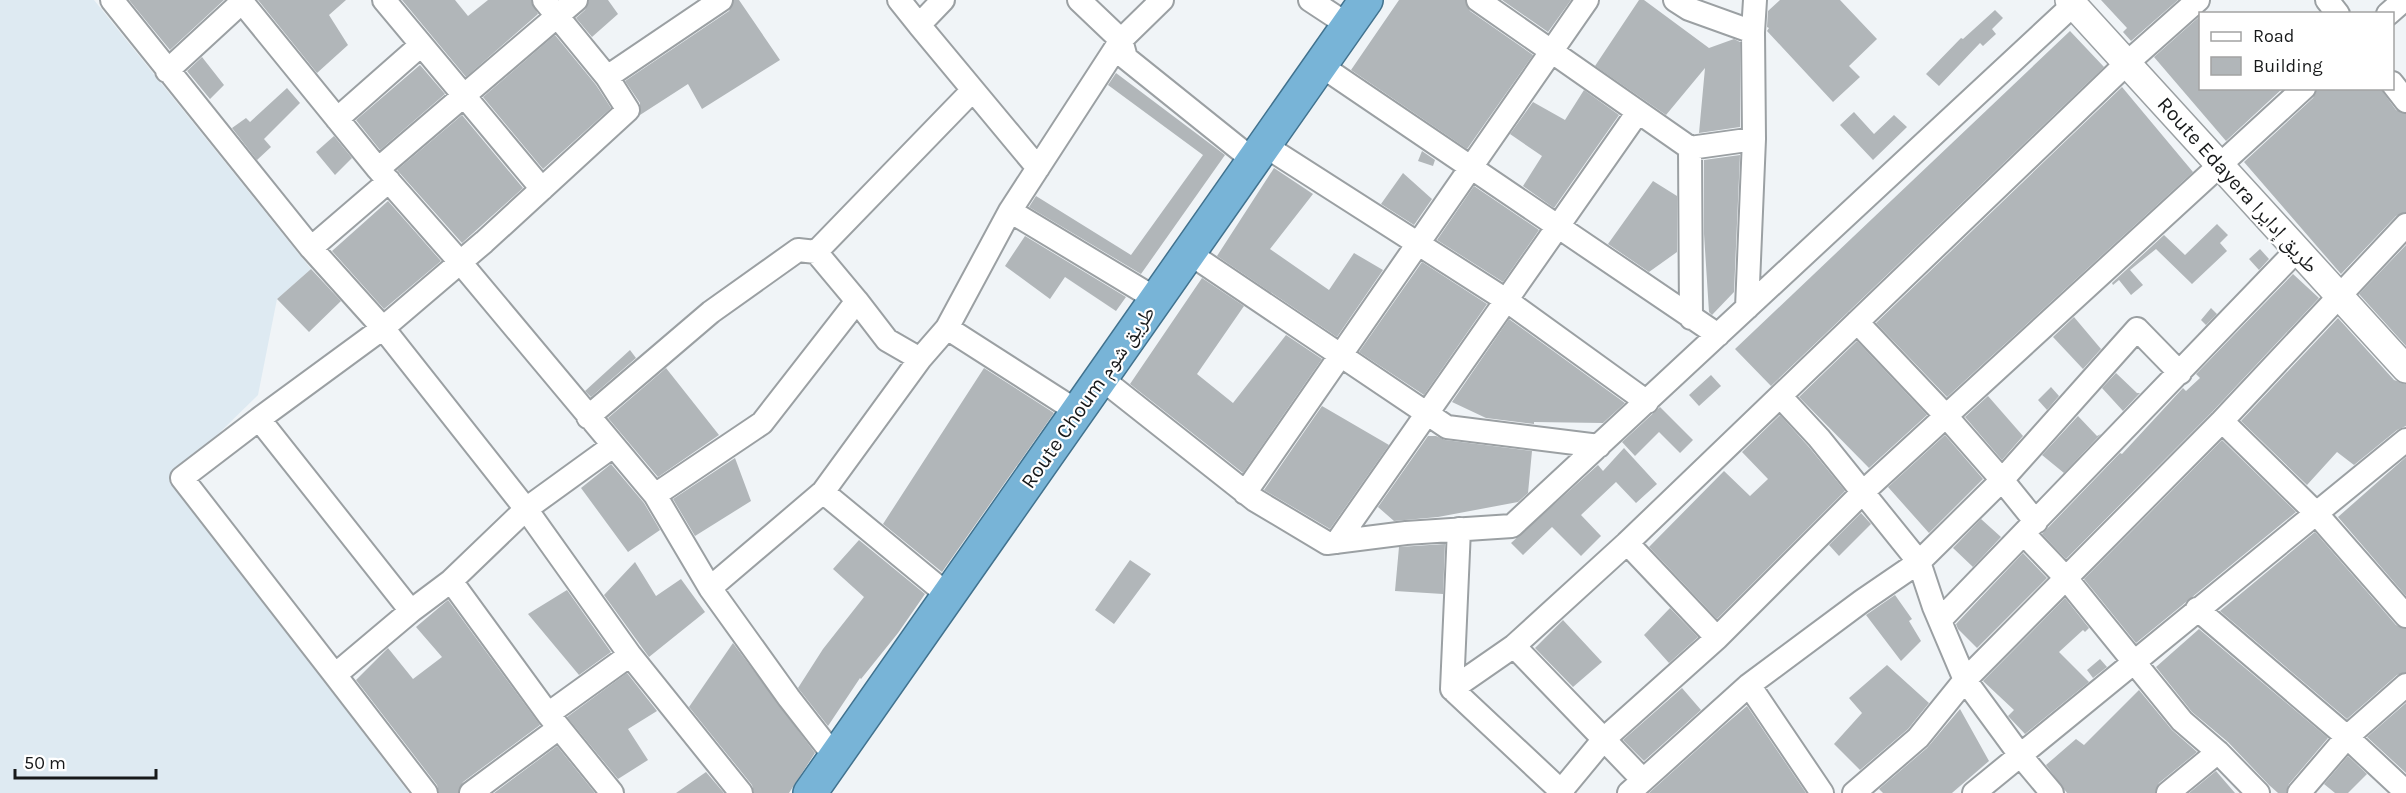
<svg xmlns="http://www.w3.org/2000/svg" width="2406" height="793" font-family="Karla,'Noto Naskh Arabic',sans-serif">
<rect width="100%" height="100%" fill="#f0f4f7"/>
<!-- built -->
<path fill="#deeaf2" d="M0,0h94l217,269 -34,30 -19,96 -87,85 238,313h-409z"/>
<!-- building -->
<path fill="#b1b6b9" d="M129,0h95l-54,50z
M258,0h88l-17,15 19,30 -31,28z
M402,0h53l13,16 20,-16h43l7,14 -72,63z
M589,0h19l10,14 -26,23 -16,-19 9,-8z
M734,0h5l41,60 -78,49 -14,-25 -48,31v-12l-15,-22 104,-70z
M1399,0h66l5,11 63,44 -66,94 -116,-79z
M1502,0h69l-23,32z
M1639,0h5l65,48 25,-9 6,3v85l-41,6 6,-65 -39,47 -71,-49z
M1780,0h60l37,39 -28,27 11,11 -27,25 -66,-71 2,-3 -2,-1 1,-16z
M2101,0h77l-47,41 -8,-9 4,-4z
M1995,10l8,8 -11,11 4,5 -13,12 -3,-3 -41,43 -13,-12 35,-36 2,1z
M2200,16v72h83l-57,53 -72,-84z
M2070,31l34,36 -333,319 -36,-37z
M555,35l41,50 15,23 -68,61 -60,-72z
M202,57l22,28 -14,14 -23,-28z
M420,65l25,29 -65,56 -24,-30z
M1116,73l109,82 -84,119 -112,-67 7,-11 95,59 72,-100 -95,-70z
M2122,87l71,85 -246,225 -71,-74z
M287,88l13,15 -36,36 7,8 -14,13 -25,-32 14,-10 4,4z
M2317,88h63l16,22 10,4v98l-10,4 -55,58 -97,-112 69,-64z
M1584,90l35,25 -65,93 -31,-22 19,-30 -32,-22 23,-32 32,18z
M1854,112l20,22 20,-19 13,12 -34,33 -33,-35z
M462,115l61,73 -61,55 -65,-73z
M334,136l18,22 -17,17 -19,-23z
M1422,151l13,9 -2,6 -15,-5z
M1740,155l-6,137 -22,23 -3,-3 -5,-78v-74z
M1274,168l39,26 -43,55 59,41 25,-37 29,17 -46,67 -120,-81z
M1403,173l29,26 -18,26 -33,-21z
M1653,181l24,15v56l-28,20 -41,-28z
M1474,186l65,44 -36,52 -66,-42z
M388,201l53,60 -57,48 -52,-58z
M2217,224l11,11 -8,8 7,8 -35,33 -36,-35 -26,21 13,15 -12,10 -12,-15 -6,5 -1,-2 52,-48 21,20z
M1025,236l101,61 -10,14 -51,-34 -15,22 -45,-33z
M2406,245v101l-47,-52z
M2260,249l9,10 -10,11 -10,-11z
M1422,262l65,42 -63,91 -65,-43z
M311,269l30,32 -32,31 -32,-33z
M2293,274l26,24 -107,114 -146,147 -24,-25 78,-81 2,1 61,-66 3,3 14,-13 -4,-4z
M1202,278l42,28 -47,68 36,29 53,-68 36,24 -79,114 -113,-89z
M2211,308l6,6 -11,11 -5,-5z
M2074,317l27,32 -18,20 -30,-32z
M2338,318l56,62 12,4v42l-9,4 -43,35 -17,-13 -30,33 -66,-64z
M1509,319l116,84 -22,20 -69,-1v2l-48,-6 -34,-16z
M1857,341l70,74 -58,53 -70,-71z
M630,350l6,8 -45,39 -6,-6z
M666,368l53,67 -61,42 -50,-59z
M984,368l70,45 -112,159 -59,-48z
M2116,373l21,20h3l-17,18 -21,-23z
M1711,375l10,11 -22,20 -10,-11z
M2051,387l8,9 -12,14 -9,-10z
M1988,396l35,40 -21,24 -37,-43z
M1322,406l67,39 -59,84 -66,-39z
M1660,407l33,33 -13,13 -21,-21 -24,24 -13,-14z
M1780,415l29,32 36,44 -128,128 -68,-72 75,-76 26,25 18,-17 -26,-27z
M2078,416l19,20 4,-2 -37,39 -22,-18z
M1945,435l38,44 -54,54 -41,-46z
M1428,436h8l9,4 87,11 -4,42 -10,9 -80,15 -44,4 -16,-14z
M2222,440l74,72 -160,131 -52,-64z
M1624,448l33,36 -21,19 -20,-21 -35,33 20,21 -20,20 -29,-29 -29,28 -12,-12 87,-78 5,6z
M2406,457v139l-68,-79z
M735,458l16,43 -56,35 -22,-37z
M611,464l33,39 16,27 -32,22 -47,-64z
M1861,513l10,11 -32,32 -10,-11z
M1981,519l20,18 -28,30 -20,-19z
M2315,532l81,93 10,4v43l-9,3 -50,44 -127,-108z
M859,540l66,54 -27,39 -37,46 -1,-1 -32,48 -30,-38 25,-39 41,-52 -31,-28z
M1445,544l-2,50 -48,-3 4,-44z
M2023,553l24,25 -70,70 -19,-19 -2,-5z
M1130,560l21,14 -37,50 -19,-14z
M635,562l21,34 25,-17 24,33 -56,45 -45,-62z
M567,590l44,62 -32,23 -51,-61z
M1895,595l17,24 -3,2 12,20 -20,20 -35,-46z
M2065,598l24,30 -4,4 -2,-2 -24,22 30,30 -64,52 -17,-18 6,-6 -31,-29z
M448,600l92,125 -77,57 -5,11h-19l-2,-8 -81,-105 32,-32 25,31 29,-22 -26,-30z
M1670,608l28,29 -29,26 -25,-28z
M1563,620l39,42 -29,25 -38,-39z
M2199,629l129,109 -39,46 -3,9h-8l-9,-8 -41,-43 -36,-30 -36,-45z
M733,643l82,110 -26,40h-35l-2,-8 -63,-78z
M2100,659l7,8 -14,11 -6,-8z
M1887,665l42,38 -21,26 -48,41 -26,-26 28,-31 -13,-15z
M627,673l30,38 -29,18 20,31 -30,19 -51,-62z
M1682,688l19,22 -57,51 -21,-21z
M2139,690l33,40 25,22 -38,31 -4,10h-88l-21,-28 30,-26 8,6z
M2406,703v70l-39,-36z
M1747,706l59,87h-157l70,-63z
M1960,709l29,52 -37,32h-69l-4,-4 48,-41z
M557,746l38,47h-101z
M2348,756l19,18 -19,19h-13l-11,-9z
M2216,771l19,22h-46z
M706,772l18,21h-48z"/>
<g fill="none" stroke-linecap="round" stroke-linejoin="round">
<!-- minor casing -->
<g stroke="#9ba0a3" stroke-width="26">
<path id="minor" d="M112,0l199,248 72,80 143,181 104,146 111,138
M384,0l158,189
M544,0l63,77 21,33 -144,132 -101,86 -124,91 152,192 40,-30 97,133 64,79
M576,0l-198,169 82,93 195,233
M899,0l20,25
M943,0l-24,25 119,143
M1079,0l42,40 5,18 127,102
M1310,0l38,25
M1478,0l212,148 64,-9
M1675,0l14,9 64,23
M2327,0l11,14
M2388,14l16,-14
M1320,65l398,270
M167,71l75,-69 136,167
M607,77l114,-77
M2392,83l14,18
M337,119l84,-74
M1264,145l242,155 141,102
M1690,148l1,170
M1010,211l-63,117 131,84
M311,248l78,-67
M816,252l41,49
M1189,253l258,174 152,19
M1156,299l-146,-88 111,-171 41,-40
M1747,308l7,-169 -1,-107 2,-32
M947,328l-27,31 -97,133 126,104
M1102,379l153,121 72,43 79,-10 106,-7 561,-521
M1780,396l39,42 100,124 15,45 31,73 55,75 32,38
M588,417l123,-105 87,-62 18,2 157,-162
M259,419l-77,59 153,197
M2222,421l93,91 91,104
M823,492l-113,96 79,110 46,59
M1245,493l342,-493
M2036,522l-34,-42 135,-151 43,44
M2024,534l41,43 117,144 36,31 40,41
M1337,542l301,-430
M1627,543l90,95
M451,581l75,-72 87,-63
M710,588l-55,-93 107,-72 95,-122 30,39 33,19
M2197,609l150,128 59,55
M411,611l-76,64 91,118
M1940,620l357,-370
M1514,646l129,134
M1749,685l73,108
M1452,689l7,-160
M548,714l82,-59
M1561,791l-109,-102 62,-43 113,-103 500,-480 71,-63
M471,793l88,-65
M1563,793l-2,-2 43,-52 113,-101 146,-146 441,-404
M1629,793l120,-108 113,-84 57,-39 83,-82 -56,-64 -89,-94
M1854,793l64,-55 47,-58 257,-259 184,-196
M1974,793l432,-353
M2168,793l50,-41
M2299,793l48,-56 59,-52"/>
</g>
<!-- tertiary casing -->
<g stroke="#9ba0a3" stroke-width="30">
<path id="tertiary" d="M2069,0l337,369"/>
</g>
<!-- trunk casing -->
<g stroke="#41728e" stroke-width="36">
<path id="trunk" d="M810,793l556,-793"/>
</g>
<!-- minor -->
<use href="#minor" stroke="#fff" stroke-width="22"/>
<!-- tertiary -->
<use href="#tertiary" stroke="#fff" stroke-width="27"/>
<!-- trunk -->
<use href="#trunk" stroke="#78b4d7" stroke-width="33"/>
</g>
<g text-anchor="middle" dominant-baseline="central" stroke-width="4.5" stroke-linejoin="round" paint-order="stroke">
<!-- street labels -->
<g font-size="21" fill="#17191a" stroke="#fff">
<text transform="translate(2238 185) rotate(48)">Route Edayera طريق إدايرا</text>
<text transform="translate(1088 397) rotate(-55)">Route Choum طريق شوم</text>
</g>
</g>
<!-- legend -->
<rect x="2199" y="12" width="195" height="78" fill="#ffffff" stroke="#a2a3a3" stroke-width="1.5"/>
<rect x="2211" y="32" width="30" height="9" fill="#ffffff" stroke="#a2a3a3" stroke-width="1.5"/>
<text x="2253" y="42" font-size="18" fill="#17191a">Road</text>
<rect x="2211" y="57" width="30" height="18" fill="#b1b6b9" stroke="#a2a3a3" stroke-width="1.5"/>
<text x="2253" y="72" font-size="18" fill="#17191a">Building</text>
<!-- scale -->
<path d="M15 769v9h141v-9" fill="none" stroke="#17191a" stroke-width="3"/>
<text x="24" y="769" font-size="18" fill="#17191a" stroke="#ffffff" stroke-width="4.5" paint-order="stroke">50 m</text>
</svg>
